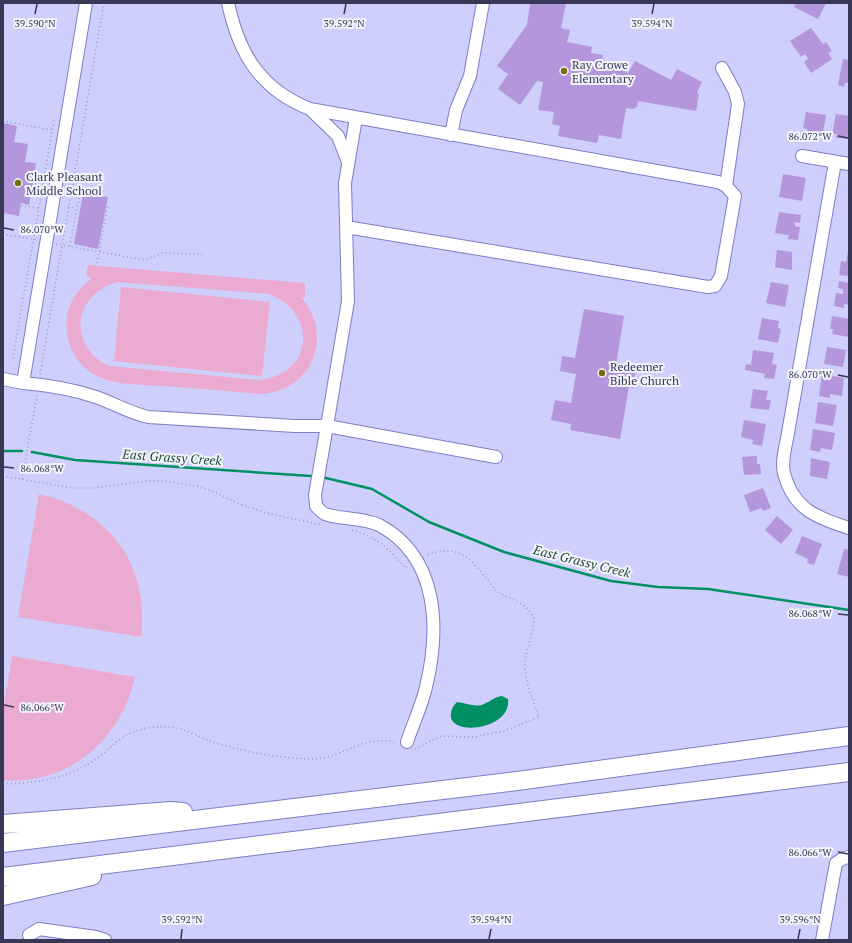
<svg xmlns="http://www.w3.org/2000/svg" width="852" height="943" font-family="'PT Serif',serif">
<rect width="100%" height="100%" fill="#cecffc"/>
<!-- green -->
<path fill="#ebabd0" fill-rule="evenodd" d="M88,265l217,18v14h-4c34,39 11,94 -40,97 -34,-3 -67,-6 -101,-8 -20,-2 -44,0 -63,-10 -17,-9 -28,-25 -30,-43 -3,-25 7,-40 25,-55l-6,-2zM117,282l152,12c49,19 45,79 -9,86l-151,-14c-42,-20 -36,-71 8,-84z
M121,287l149,15 -8,74 -148,-15z
M39,494c70,16 111,71 102,143l-123,-20z
M12,656l123,21c-13,61 -66,109 -132,103v-69z"/>
<!-- water -->
<path fill="#019064" d="M502,696l6,3c4,32 -62,38 -57,14 1,-5 2,-7 6,-11 9,1 19,6 27,2 7,-3 10,-7 18,-8z"/>
<g fill="none" stroke-linecap="round" stroke-linejoin="round">
<!-- stream -->
<path stroke="#019064" stroke-width="2.5" d="M3,451h19
M32,452l43,8 236,16
M326,478l46,11 57,33 75,30 107,29 47,6 50,2 141,21"/>
</g>
<!-- building -->
<path fill="#b496dc" d="M530,3h36l-5,25 9,2 -3,12 25,5 -1,6 12,2 -1,4 26,14 7,-12 36,19 6,-11 25,13 -5,11 2,1 -3,17 -58,-10 -1,6 -4,2 -7,-1 -5,31 -22,-4 -2,8 -39,-7 2,-10 -8,-2 2,-12 -16,-2 5,-28 -6,-1 -17,24 -22,-16 10,-15 -11,-8 30,-41z
M796,3h30l-8,16 -24,-12z
M811,28l12,16 3,-2 6,9 -4,2 4,6 -21,14 -7,-11 4,-3 -3,-5 -4,3 -11,-16z
M843,59l6,1v23h-4l-1,4 -6,-2z
M806,112l20,3 -3,18 -16,-1v-3l-4,-1z
M836,114l13,2v23l-13,-1 1,-4h-5z
M3,123l14,3 -3,16 14,2 -3,18 11,1 -7,42 -8,-2 -2,13 -16,-3z
M783,174l23,4 -4,23 -23,-4z
M83,193l25,4 -10,52 -24,-5z
M779,212l22,3 -1,8 -5,-1v4l5,1 -2,13 -10,-1 1,-4 -14,-2z
M777,250l15,2v18l-17,-3z
M848,251v25l-9,-1 2,-14 5,1z
M839,281l10,2v22l-5,-1v4l-10,-2 2,-13 7,1v-5l-5,-1z
M771,282l18,3 -4,22 -19,-4z
M584,309l40,7 -8,49 20,3 -3,20 -4,-1 -9,52 -50,-9 1,-6 -20,-4 4,-20 16,3 5,-29 -16,-3 2,-15 13,2z
M832,316l17,3v18l-17,-3 1,-5h-3z
M762,318l17,3 -1,7 3,1 -3,14 -20,-4z
M827,347l19,3 -3,17 -19,-3z
M753,350l21,3 -2,11 5,1 -3,14 -10,-1 1,-4 -20,-4 1,-6 5,1z
M822,374l22,4 -2,18 -12,-2v4l-11,-2z
M753,389l15,2 -2,9h5l-2,10 -19,-2z
M818,402l19,3 -4,21 -18,-3z
M744,420l22,4 -4,22 -10,-2 1,-4 -12,-3z
M813,429l22,4 -3,17 -11,-2 -1,4 -10,-2z
M757,456v8h3l1,10 -17,1 -2,-18z
M811,458l19,4 -3,17 -17,-3z
M763,488l8,20 -8,3 -1,-3 -12,4 -6,-17z
M777,516l16,14 -12,14 -16,-14z
M802,536l20,8 -8,21 -7,-2 1,-4 -13,-6z
M844,549l5,1v27l-12,-3z"/>
<g fill="none" stroke-linecap="round" stroke-linejoin="round">
<!-- minor casing -->
<g stroke="#7e7ec3" stroke-width="14">
<path id="minor" d="M228,3c11,51 32,86 82,106l408,73 8,4 9,10 -14,80 -6,10 -7,1 -362,-60
M722,68l13,24 3,12 -12,82
M312,111l26,25 10,26
M451,135l5,-25 14,-34 13,-73
M802,156l47,8
M835,162l-47,271c-2,12 -7,28 -4,40 9,36 33,45 65,55
M3,379l20,4 63,-380
M23,383c25,2 49,6 73,14 17,6 34,16 52,20l147,9h32l21,-125 -3,-118 11,-65
M407,742c6,-18 15,-37 19,-55 14,-58 13,-130 -47,-162 -17,-8 -36,-5 -54,-11 -3,-1 -6,-5 -9,-8l-1,-11 12,-69 169,31
M29,935l10,-6 57,8 9,3
M822,940l14,-77 8,-5 5,-1"/>
</g>
<!-- highway casing -->
<g stroke="#7e7ec3" stroke-width="20">
<path id="highway" d="M3,824l168,-13 12,1
M3,843l514,-62 332,-45
M3,877l846,-105
M3,896l89,-20"/>
</g>
<!-- path -->
<path stroke="#9798c0" stroke-width="1.5" stroke-dasharray="1 3" stroke-linecap="butt" d="M3,121l49,9
M21,206l17,2
M68,207l8,1
M3,234l34,6
M56,244l89,16 17,-7 40,1
M70,246l9,-48
M97,263l11,-58
M13,358l41,-238
M40,374l64,-371
M3,476l69,12h23l51,-7h19l31,5 19,6 24,12 28,9 56,12
M22,479l15,-84
M352,530c24,7 38,19 53,38l3,-2
M415,749l26,-13 33,1 30,-6 35,-14c-6,-19 -15,-35 -14,-56 1,-9 10,-37 9,-41 -4,-17 -25,-20 -37,-29 -5,-4 -8,-10 -12,-14 -18,-23 -29,-32 -59,-22
M3,784c31,-1 59,-4 87,-21 23,-14 28,-30 58,-35 36,-6 44,9 75,17 27,8 58,13 86,14 31,2 57,-27 87,-16"/>
<!-- minor -->
<use href="#minor" stroke="#fff" stroke-width="12"/>
<!-- highway -->
<use href="#highway" stroke="#fff" stroke-width="18"/>
</g>
<!-- ticks -->
<path fill="none" stroke="#383856" stroke-width="1.5" d="M35,14l2,-10M344,14l2,-10M652,14l2,-10M838,136l10,2M4,228l10,2M838,375l10,2M4,467l10,1M838,614l10,1M4,705l10,2M838,852l10,2M181,939l1,-10M489,939l2,-10M798,939l2,-10"/>
<!-- markers -->
<g fill="#766d09" stroke="#f4f4fc" stroke-width="1.5">
<circle cx="564" cy="71" r="4"/>
<circle cx="18" cy="183" r="4"/>
<circle cx="602" cy="373" r="4"/>
</g>
<g text-anchor="middle" dominant-baseline="central" stroke-width="4" stroke-linejoin="round" paint-order="stroke">
<!-- poi labels -->
<g font-size="12" fill="#383856" stroke="#f4f4fc" text-anchor="start">
<text x="572" y="64">Ray Crowe<tspan x="572" dy="14">Elementary</tspan></text>
<text x="26" y="176">Clark Pleasant<tspan x="26" dy="14">Middle School</tspan></text>
<text x="610" y="366">Redeemer<tspan x="610" dy="14">Bible Church</tspan></text>
</g>
<!-- water labels -->
<g font-size="13" font-style="italic" fill="#1f4d3a" stroke="#f4f4fc">
<text transform="translate(172 457) rotate(4)">East Grassy Creek</text>
<text transform="translate(582 561) rotate(14)">East Grassy Creek</text>
</g>
</g>
<g font-size="10" text-anchor="middle" fill="#383856" stroke="#f4f4fc" stroke-width="4" stroke-linejoin="round" paint-order="stroke">
<text x="35" y="27">39.590°N</text>
<text x="344" y="27">39.592°N</text>
<text x="652" y="27">39.594°N</text>
<text x="810" y="140">86.072°W</text>
<text x="42" y="233">86.070°W</text>
<text x="810" y="378">86.070°W</text>
<text x="42" y="472">86.068°W</text>
<text x="810" y="617">86.068°W</text>
<text x="42" y="711">86.066°W</text>
<text x="810" y="856">86.066°W</text>
<text x="182" y="923">39.592°N</text>
<text x="491" y="923">39.594°N</text>
<text x="800" y="923">39.596°N</text>
</g>
<!-- border -->
<rect width="852" height="943" fill="none" stroke="#383856" stroke-width="8"/>
</svg>
